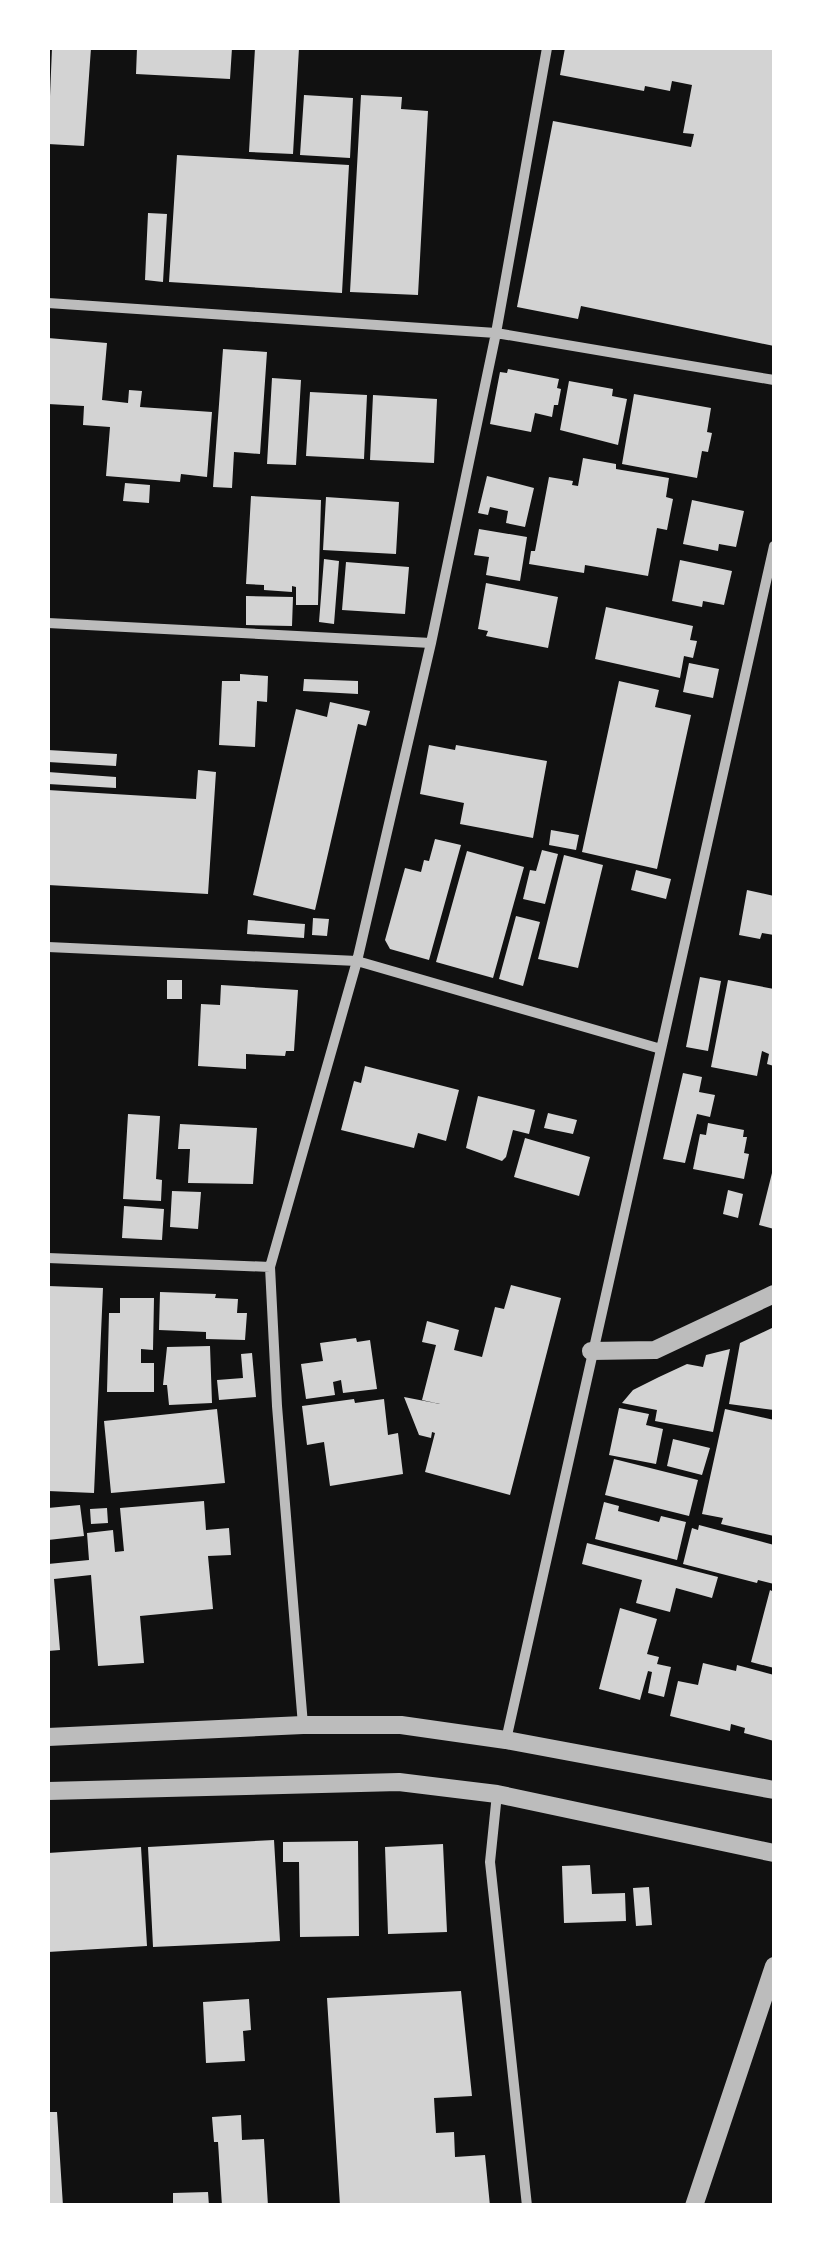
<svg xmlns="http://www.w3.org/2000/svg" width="822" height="2253" font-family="Overpass,sans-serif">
<rect width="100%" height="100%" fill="#111"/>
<!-- building -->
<path fill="#d3d3d3" d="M52,48h39l-7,98 -36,-2z
M137,48h95l-2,31 -94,-5z
M255,48h44l-6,106 -44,-2z
M565,48h209v298l-193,-40 -3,13 -61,-12 36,-186 138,26 3,-13 -11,-1 9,-48 -20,-4 -2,10 -25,-5 -1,5 -84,-16z
M304,95l49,3 -3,60 -50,-3z
M361,95l41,2 -1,12 27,2 -10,184 -68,-3z
M177,155l172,10 -7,128 -173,-11z
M148,213l19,1 -4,68 -18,-2z
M48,338l59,5 -5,57 26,3 1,-13 13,1 -2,16 72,5 -5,65 -26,-3 -1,8 -74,-6 4,-49 -27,-2 1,-19 -36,-2z
M223,349l44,3 -7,102 -26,-2 -2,36 -19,-1z
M508,369l51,10 -2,9 4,1 -3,16h-4l-2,12 -17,-4 -4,19 -41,-8 10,-52 7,1z
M272,378l29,2 -5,85 -29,-1z
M569,381l44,8 -1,7 15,3 -9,46 -58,-15z
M310,392l57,3 -3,64 -58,-3z
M634,394l77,14 -4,24 5,1 -4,19 -6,-1 -5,27 -75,-14z
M373,395l64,4 -3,64 -64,-3z
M583,458l33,6v5l53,9 -3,19 7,2 -6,31 -10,-2 -9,48 -63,-11 -1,8 -55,-9 2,-13h4l14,-74 24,4 -1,4 6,1z
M487,476l47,12 -9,39 -19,-4 2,-12 -18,-4 -2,8 -10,-2z
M125,483l25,2 -1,18 -26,-2z
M251,496l70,4 -3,105h-22v-18l-4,-1v6l-28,-2v-5l-18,-1z
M326,497l73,5 -3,52 -73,-4z
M692,500l52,11 -8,36 -17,-3 -1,7 -35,-7z
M479,529l48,8 -7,44 -34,-6 3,-18 -15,-2z
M324,559l15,2 -5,63 -15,-2z
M680,560l52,11 -8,34 -21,-4 -1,6 -30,-6z
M346,562l63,5 -4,47 -63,-4z
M486,583l72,14 -10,51 -62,-12 2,-5 -10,-2z
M246,596l47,1 -1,29 -46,-1z
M606,607l87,19 -3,14 7,1 -4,17 -9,-2 -4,22 -85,-19z
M689,663l30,6 -6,29 -30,-6z
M240,674l28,2 -1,26 -10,-1 -2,46 -36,-2 3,-64h18z
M304,679l54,2v13l-55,-3z
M619,681l40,9 -4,17 36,8 -34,154 -75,-17z
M330,702l40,9 -4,15 -8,-2 -43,186 -62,-15 43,-186 31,8z
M429,745l26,5 1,-5 91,16 -14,77 -73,-14 4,-21 -44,-9z
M48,750l69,4 -1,12 -68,-4z
M198,770l18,2 -8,122 -160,-9v-95l148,9z
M48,772l68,5v11l-68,-4z
M551,830l28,5 -3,15 -27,-5z
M435,839l26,6 -32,115 -39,-11 -5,-9 20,-72 16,4 3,-12 5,1z
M542,850l16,4 -13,50 -22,-5 7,-29 6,1z
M467,851l57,16 -31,111 -57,-16z
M564,855l39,10 -25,103 -40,-9z
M636,870l35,9 -5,20 -35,-9z
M747,890l27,6v39l-12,-2 -2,6 -21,-4z
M516,916l24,6 -17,64 -24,-7z
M313,918l16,1 -2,17 -15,-1z
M248,920l57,4 -1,14 -57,-4z
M700,977l21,4 -13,70 -22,-4z
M167,980h15v19h-15z
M728,980l46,9v77l-7,-2 2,-10 -7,-3 -5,25 -46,-9z
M221,985l77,5 -4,61h-8l-1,5 -39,-2v15l-48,-3 3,-62 19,1z
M365,1066l94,24 -13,51 -28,-8 -4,15 -73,-18 13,-49 7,2z
M683,1073l19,4 -3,15 16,3 -5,22 -13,-3 -12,49 -22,-4z
M478,1096l57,14 -6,24 -16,-4 -7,27 -4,4 -36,-13z
M548,1113l29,7 -4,14 -29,-6z
M128,1114l32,2 -4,63 6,1 -1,21 -38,-2z
M708,1123l36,7 -1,7h4l-3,16 5,1 -5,25 -51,-10 7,-35 6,1z
M180,1124l77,4 -4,56 -65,-1 2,-34h-12z
M525,1138l65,19 -11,39 -65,-19z
M773,1169h1v60l-15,-4z
M728,1190l15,4 -5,24 -15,-4z
M172,1191l29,1 -3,37 -28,-2z
M124,1206l40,3 -2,31 -40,-2z
M511,1285l50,13 -51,197 -85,-23 10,-39 -3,-1 -1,6 -12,-3 -15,-38 36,7 -18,-4 14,-55 -14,-3 5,-21 32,9 -5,20 28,7 13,-50 9,2z
M48,1286l55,2 -9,205 -46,-2z
M160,1292l56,2 -1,4 23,1 -1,14h10l-2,27 -39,-1v-7l-47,-2z
M120,1298h34l-1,52 -12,-1v14h13v29h-47l2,-79h11z
M774,1327v83l-45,-6 11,-61z
M356,1338l1,4 13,-2 7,49 -34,4 -2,-13 -8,2 2,13 -29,4 -5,-35 22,-3 -3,-18z
M210,1346l2,57 -43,2 -2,-20h-4l4,-38z
M730,1349l-17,83 -58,-11 2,-11 -35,-7 11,-13 26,-13 28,-13 16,3 3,-12z
M252,1353l4,44 -37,3 -2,-20 26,-2 -2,-24z
M354,1399l1,4 29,-4 4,36 10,-2 5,41 -73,12 -6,-44 -17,3 -5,-39z
M619,1408l30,6 -3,11 17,4 -7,35 -47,-9z
M217,1409l8,74 -114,10 -7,-72z
M725,1409l49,11v116l-53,-12 2,-6 -21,-4z
M673,1439l37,9 -8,27 -35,-9z
M614,1459l84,21 -9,36 -84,-21z
M204,1501l2,29 23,-2 2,27 -23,1 5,53 -73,7 4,47 -46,3 -7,-91 -37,4 6,71 -12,1v-87l41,-4 -2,-27 26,-3 2,22 9,-1 -4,-43z
M604,1502l15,4 -1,5 41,11 2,-6 25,6 -9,38 -82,-21z
M80,1505l4,31 -36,4v-32z
M107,1508l1,15 -17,1 -1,-15z
M699,1525l75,20v39l-16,-4 -1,3 -74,-19 9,-36 6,2z
M587,1543l131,34 -6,21 -36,-10 -6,24 -34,-9 6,-23 -60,-16z
M770,1590l4,2v76l-23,-6z
M620,1608l37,11 -10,35 12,3 -2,7 14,3 -7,30 -16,-4 4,-21 -4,-1 -8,29 -41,-11z
M703,1663l33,8 1,-6 37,10v66l-30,-8 1,-5 -14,-4 -1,7 -60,-15 8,-35 20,4z
M274,1840l6,101 -127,6 -5,-100z
M358,1841l1,95 -59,1 -1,-75h-16v-20z
M443,1844l4,88 -59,2 -3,-87z
M141,1847l6,99 -99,6v-99z
M590,1865l2,29 33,-1 1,28 -62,2 -2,-57z
M649,1887l3,38 -16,1 -3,-38z
M461,1991l11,105 -38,2 2,35 18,-1 1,25 30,-2 5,51h-150l-13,-208z
M249,1999l2,31 -8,1 2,30 -39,2 -3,-61z
M48,2112h9l6,94h-15z
M241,2115l1,25 22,-1 4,67h-46l-4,-64h-4l-2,-25z
M208,2192l1,14h-36v-13z"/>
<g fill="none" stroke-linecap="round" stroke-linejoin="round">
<!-- minor -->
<path stroke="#bcbcbc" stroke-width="10" d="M48,303l448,30 278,47
M48,623l383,20
M48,947l309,14 304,88
M48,1258l222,9
M303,1725l-26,-319 -7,-139 87,-306 74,-318 65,-310 51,-285
M506,1740l268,-1194
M497,1794l-7,68 37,344"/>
<!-- tertiary -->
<path stroke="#bcbcbc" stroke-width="18" d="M591,1351l64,-1 119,-56
M48,1737l255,-12h98l105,15 268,50
M48,1791l351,-9 98,12 277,59
M694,2206l80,-240"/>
</g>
<!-- border -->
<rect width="822" height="2253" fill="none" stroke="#ffffff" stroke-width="100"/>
</svg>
